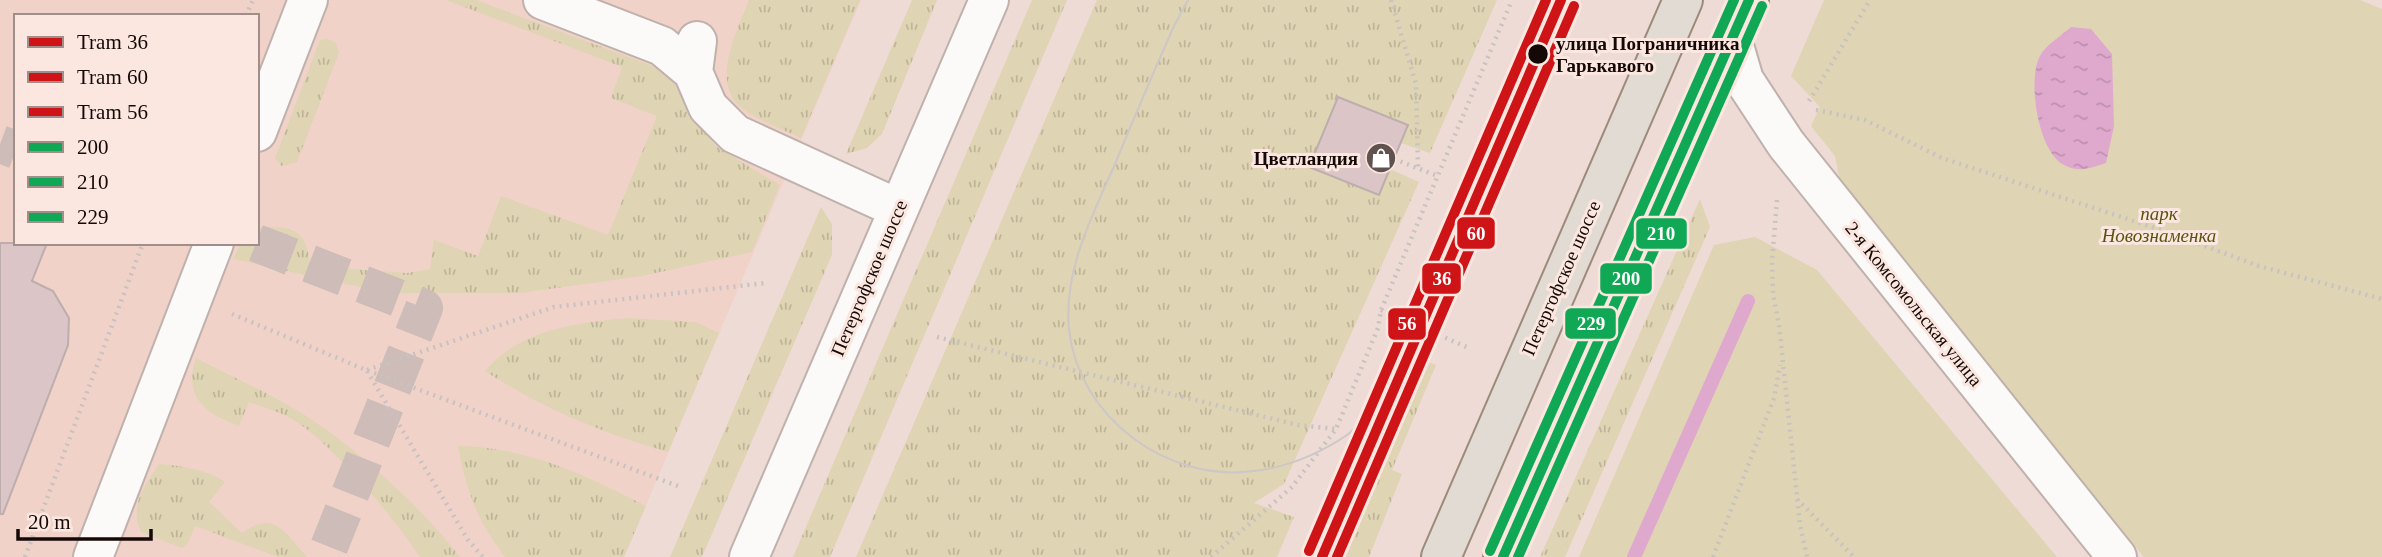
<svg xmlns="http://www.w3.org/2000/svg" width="2382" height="557" font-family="Georgia,serif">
<defs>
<pattern id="grass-tufts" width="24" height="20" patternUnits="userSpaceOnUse" patternTransform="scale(1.75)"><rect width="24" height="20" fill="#dfd4b3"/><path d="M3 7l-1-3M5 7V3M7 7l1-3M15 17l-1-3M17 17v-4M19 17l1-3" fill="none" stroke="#beb598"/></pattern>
<pattern id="water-ripples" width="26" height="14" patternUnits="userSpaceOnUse" patternTransform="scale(1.75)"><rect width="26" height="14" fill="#dfa9ce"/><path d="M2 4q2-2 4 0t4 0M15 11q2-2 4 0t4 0" fill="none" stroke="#be90af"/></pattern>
</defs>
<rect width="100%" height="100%" fill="#eedbd6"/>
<!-- built -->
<path fill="#f1d2c8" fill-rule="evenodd" d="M0,0h861l-237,557h-624zM16,16h241v227h-241z"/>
<!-- grass -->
<path fill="url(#grass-tufts)" d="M446,0h30l190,71 49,75 65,39 -28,67 -110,24 -121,17h-134l-154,-34 8,-16h16v-15c36,-3 50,1 53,38l97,7 23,-4 4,-29 44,16 23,-60 107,39 49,-119 -46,-18 11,-31z
M749,0h111l-59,138c-19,-9 -43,-17 -59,-30 -33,-25 -4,-79 7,-108z
M912,0h25l-55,134 -15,14 -21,6z
M1032,0h35l-237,557h-37z
M1097,0h400l-67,153 -29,-10 6,-18 -69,-28 -29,69 70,29 11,-26 29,13 -135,302 -30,19 40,14 -17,40h-421z
M328,39l8,4 3,10 -42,109 -16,4 -6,-8 45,-118z
M1700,199l10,28 -145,330h-25z
M821,207l11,17v31l-130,302h-32z
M628,318l67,4 24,11 -51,119c-64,-18 -127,-44 -183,-81 36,-42 90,-48 143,-53z
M196,358c36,19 76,36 110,58 52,33 116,92 154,141h-40c-26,-39 -90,-117 -130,-139 -12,-7 -27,-11 -41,-16l-10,24c-34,-13 -56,-29 -43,-68z
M1423,360l13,5 -44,105 10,4 -33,83h-30z
M458,446c69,1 128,29 188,60l-22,51h-119c-29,-38 -38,-65 -47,-111z
M159,464c23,2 46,5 66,18l-16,20 33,31c32,-24 43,0 65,24h-29l-83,-31 -7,17 -6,5 -41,-16c-12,-27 3,-45 18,-68z"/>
<!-- park -->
<path fill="#dfd4b3" d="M1824,0h536l22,9v548h-238l-304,-376 -5,-25 -24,-30 9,-19 -29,-31z
M1755,237l62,33 240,287h-478l135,-312z"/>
<!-- water -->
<path fill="url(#water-ripples)" d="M2071,27l20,2 21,25 2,72 -8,37c-15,5 -27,10 -42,2 -26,-13 -37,-85 -24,-109 5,-11 23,-21 31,-29z"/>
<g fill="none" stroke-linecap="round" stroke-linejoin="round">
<!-- stream -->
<path stroke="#dfa9ce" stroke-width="14" d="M1634,557l114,-256"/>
</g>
<!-- building -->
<path fill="#dbc5c6" stroke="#bdaead" stroke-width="2" d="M1338,97l70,28 -29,70 -70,-28z
M0,243h47l-15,38 21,10 16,27 -1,27 -65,169h-3z"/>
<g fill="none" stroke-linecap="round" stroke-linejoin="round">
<!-- minor-tunnel -->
<path stroke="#cdbcb7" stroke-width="38" stroke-dasharray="38 19" stroke-linecap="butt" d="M0,144l16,6
M256,243l168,65 -99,249"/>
<!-- minor casing -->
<g stroke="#bfb1ac" stroke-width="42">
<path id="minor" d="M543,0l119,46 31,26
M1732,39l12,41 42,64 331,413
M697,41l-4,31 15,35 27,27 164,75
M257,132l51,-132
M93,557l121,-314
M749,557l240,-557"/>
</g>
<!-- major casing -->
<g stroke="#9c8b7b" stroke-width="42">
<path id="major" d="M1441,557l242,-557
M1503,557l246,-557"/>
</g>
<!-- path -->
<path stroke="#c8c2c0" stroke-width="4.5" stroke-dasharray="2 5" stroke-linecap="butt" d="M1391,0l25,84 2,84
M246,16l7,-16
M1809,101l61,-101
M1816,110l49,10 77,38 222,73 95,35 123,33
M1394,159l44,17
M1777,200l-5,61 1,33 6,31 21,200 7,32
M1381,310l88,38
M232,314l134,56 312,116
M1435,333l141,-333
M937,337l361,88 38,4
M367,370l187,-63 212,-24
M367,371l101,169 15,17
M1797,499l57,58
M25,557l118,-314
M1211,557l81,-70 44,-58 42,-101 3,-18 131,-310
M1713,557l61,-159 6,-33"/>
<!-- minor -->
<use href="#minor" stroke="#fcfaf9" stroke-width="38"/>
<!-- major -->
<use href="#major" stroke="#e2dbd3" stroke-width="38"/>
<!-- tram -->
<path stroke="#cdc7c6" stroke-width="2" d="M1188,0l-14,26c-19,43 -38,87 -56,131 -23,54 -55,111 -49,172 9,88 98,154 185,142 34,-4 65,-17 93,-36 18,-13 46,-61 61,-80"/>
<!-- bus-1 casing -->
<g stroke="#fbe7e0" stroke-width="16">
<path id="bus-1" d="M1503,557l246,-557"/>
</g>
<!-- bus-2 casing -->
<g stroke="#fbe7e0" stroke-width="16">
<path id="bus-2" d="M1518,557l244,-551"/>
</g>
<!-- bus-3 casing -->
<g stroke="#fbe7e0" stroke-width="16">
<path id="bus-3" d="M1490,551l244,-551"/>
</g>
<!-- bus-1 -->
<use href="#bus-1" stroke="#10a855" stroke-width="10"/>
<!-- bus-2 -->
<use href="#bus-2" stroke="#10a855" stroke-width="10"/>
<!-- bus-3 -->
<use href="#bus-3" stroke="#10a855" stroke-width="10"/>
<!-- tram-1 casing -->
<g stroke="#fbe7e0" stroke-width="16">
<path id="tram-1" d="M1322,557l239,-557"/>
</g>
<!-- tram-2 casing -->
<g stroke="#fbe7e0" stroke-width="16">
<path id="tram-2" d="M1337,557l237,-551"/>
</g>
<!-- tram-3 casing -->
<g stroke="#fbe7e0" stroke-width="16">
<path id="tram-3" d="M1309,551l237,-551"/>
</g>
<!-- tram-1 -->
<use href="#tram-1" stroke="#ce1417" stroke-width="10"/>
<!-- tram-2 -->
<use href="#tram-2" stroke="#ce1417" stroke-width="10"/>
<!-- tram-3 -->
<use href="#tram-3" stroke="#ce1417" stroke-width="10"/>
</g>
<!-- icons -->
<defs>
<g id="shop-disc" transform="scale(1.575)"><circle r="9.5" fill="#60524f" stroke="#fbe7e0"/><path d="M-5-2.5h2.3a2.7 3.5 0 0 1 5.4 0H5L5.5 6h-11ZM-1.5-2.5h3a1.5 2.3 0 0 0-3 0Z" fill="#fff"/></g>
</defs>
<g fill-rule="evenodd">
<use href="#shop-disc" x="1381" y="158"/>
</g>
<!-- markers -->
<circle fill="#140906" stroke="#fbe7e0" stroke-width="2.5" cx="1538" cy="54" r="11"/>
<g text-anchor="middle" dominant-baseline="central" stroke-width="6" stroke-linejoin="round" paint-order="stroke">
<!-- stop labels -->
<g font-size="19" font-weight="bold" fill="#140906" stroke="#fbe7e0" text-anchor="start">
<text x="1556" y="43">улица Пограничника<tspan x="1556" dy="22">Гарькавого</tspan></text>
</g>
<!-- poi labels -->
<g font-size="19" font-weight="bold" fill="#140906" stroke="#fbe7e0" text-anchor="end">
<text x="1358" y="158">Цветландия</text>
</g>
<!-- park labels -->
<g font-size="19" font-style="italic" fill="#595310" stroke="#fbe7e0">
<text x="2159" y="213">парк<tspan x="2159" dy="22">Новознаменка</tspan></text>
</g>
<!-- street labels -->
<g font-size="19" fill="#140906" stroke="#fbe7e0">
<text transform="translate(869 278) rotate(-67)">Петергофское шоссе</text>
<text transform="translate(1561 278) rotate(-66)">Петергофское шоссе</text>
<text transform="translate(1914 304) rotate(51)">2-я Комсомольская улица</text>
</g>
</g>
<g stroke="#fbe7e0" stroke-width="2.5">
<rect x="1456" y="216" width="40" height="34" rx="7" fill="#ce1417"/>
<rect x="1635" y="217" width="53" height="33" rx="7" fill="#10a855"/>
<rect x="1421" y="262" width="41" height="33" rx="7" fill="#ce1417"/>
<rect x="1599" y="262" width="54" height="33" rx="7" fill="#10a855"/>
<rect x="1564" y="307" width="53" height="33" rx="7" fill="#10a855"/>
<rect x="1387" y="307" width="40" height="34" rx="7" fill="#ce1417"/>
</g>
<g font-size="19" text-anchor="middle" font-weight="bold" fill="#fff">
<text x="1476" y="240">60</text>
<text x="1661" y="240">210</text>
<text x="1442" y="285">36</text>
<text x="1626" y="285">200</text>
<text x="1591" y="330">229</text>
<text x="1407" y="330">56</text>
</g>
<!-- legend -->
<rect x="14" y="14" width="245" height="231" fill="#fbe7e0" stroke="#9f8e89" stroke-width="2"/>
<rect x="28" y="37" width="35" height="10" fill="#ce1417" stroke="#9f8e89" stroke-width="2"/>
<text x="77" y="49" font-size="21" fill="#140906">Tram 36</text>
<rect x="28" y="72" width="35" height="10" fill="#ce1417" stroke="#9f8e89" stroke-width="2"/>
<text x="77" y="84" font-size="21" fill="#140906">Tram 60</text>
<rect x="28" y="107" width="35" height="10" fill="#ce1417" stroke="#9f8e89" stroke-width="2"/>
<text x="77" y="119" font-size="21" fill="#140906">Tram 56</text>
<rect x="28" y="142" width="35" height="10" fill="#10a855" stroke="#9f8e89" stroke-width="2"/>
<text x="77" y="154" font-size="21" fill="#140906">200</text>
<rect x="28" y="177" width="35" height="10" fill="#10a855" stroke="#9f8e89" stroke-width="2"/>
<text x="77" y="189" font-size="21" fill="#140906">210</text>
<rect x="28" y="212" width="35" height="10" fill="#10a855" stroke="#9f8e89" stroke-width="2"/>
<text x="77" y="224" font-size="21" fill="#140906">229</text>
<!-- scale -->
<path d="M18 529v10h133v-10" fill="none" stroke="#140906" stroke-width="3.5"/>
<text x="28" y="529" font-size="21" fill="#140906" stroke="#fbe7e0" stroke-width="5" paint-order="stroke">20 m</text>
</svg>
